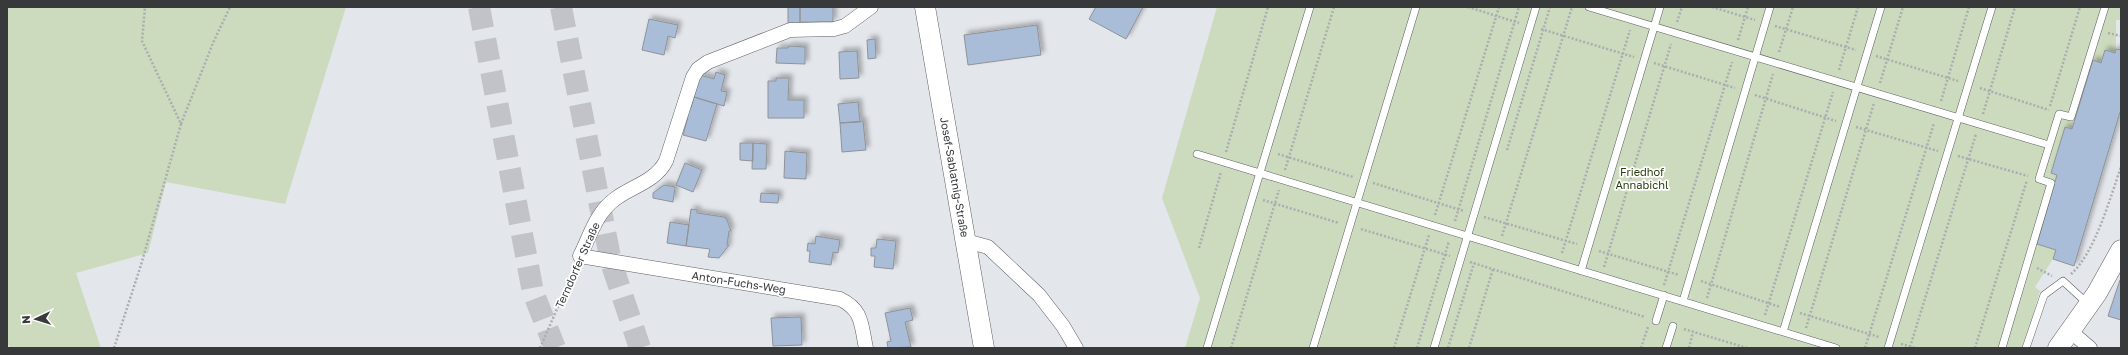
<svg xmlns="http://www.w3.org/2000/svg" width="2128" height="355" font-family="'Golos Text',sans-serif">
<defs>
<filter id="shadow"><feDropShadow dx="3.5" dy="-3.5" stdDeviation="2" flood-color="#0004"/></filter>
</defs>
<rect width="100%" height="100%" fill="#e3e6eb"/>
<!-- green -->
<path fill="#ccdabd" d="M7,7h339l-61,197 -119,-22 -18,71 -72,20 25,75h-91l-3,-6z
M1217,7h904v13h-5v29l5,1v59l-47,157 -21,-7 -18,28 5,4 -17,57h-838l15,-50 -38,-100z"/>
<!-- building -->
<path fill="#a9bdd9" stroke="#909397" filter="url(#shadow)" d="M788,7h12v18h-12z
M800,7h33v15h-33z
M1096,7h47l-17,32 -37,-20z
M649,19l29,6 -3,13 -7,-2 -4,19 -22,-5z
M1037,25l4,30 -73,10 -4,-30z
M875,39l1,19 -8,1 -1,-19z
M789,46l16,1v17l-29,-1 1,-15h11z
M2116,49l5,1v59l-47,157 -21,-7 3,-9 -19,-6 20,-69 -6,-2 14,-46 7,2 21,-69 8,3 4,-13 10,3z
M857,51l2,27 -19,1 -1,-27z
M716,72l9,3 -4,16 6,1 -3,14 -30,-9 6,-22 14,4z
M776,78h13l-1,22h16v18h-36v-37h8z
M694,97l23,7 -11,37 -23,-6 5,-18 -2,-1 2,-8h3z
M858,102l2,20 -20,1 -2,-19z
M863,121l3,29 -24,2 -2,-29z
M740,143h13v18l-13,-1z
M753,143l14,1 -1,25h-14z
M785,151l22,2 -1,26 -22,-1z
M685,163l17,7 -9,22 -17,-7z
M664,185l11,2 -2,15 -20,-4v-5z
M761,193l18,1 -1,9 -18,-1z
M691,209l6,1v3l27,4 3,3 4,11h-2l-2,14h2l-10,13 -11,-1 2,-8 -24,-3z
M670,222l19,3 -3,21 -19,-3z
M816,236l24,4 -2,13 -5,-1 -2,13 -22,-3 1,-11h-3l1,-8 7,1z
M877,239l19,2 -3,28 -19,-2 1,-11h-4v-8h5z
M2120,280l1,1v39l-13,-4z
M910,308l3,12 -8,2 6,25 -23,1 -1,-6 4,-1 -6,-28z
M801,317l1,28 -29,1 -2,-28z"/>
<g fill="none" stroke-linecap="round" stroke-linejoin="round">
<!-- highway-tunnel -->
<path stroke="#c1c3c8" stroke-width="22" stroke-dasharray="22 11" stroke-linecap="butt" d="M479,7l54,285 22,56
M561,7l50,255 29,86"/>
<!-- lane casing -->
<g stroke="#5c5f63" stroke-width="8">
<path id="lane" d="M1589,7l460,138
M1197,154l639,194
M1581,271l79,-264
M1683,301l87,-294
M1656,321l8,-26
M1783,332l98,-325
M1207,348l103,-341
M1313,348l103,-341
M1434,348l102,-341
M1666,348l7,-22
M1888,348l104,-341
M2002,348l49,-165 -12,-4 20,-65 12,3 34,-110
M2026,348l18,-53 19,-14 25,23"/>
</g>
<!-- street casing -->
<g stroke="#5c5f63" stroke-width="15">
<path id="street" d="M966,241l22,6 51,48 24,31 13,22
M2070,331l20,17
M866,348c-5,-23 -3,-38 -26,-49l-260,-43c10,-20 16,-43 35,-57 17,-13 40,-17 51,-38l27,-84 5,-8 10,-7 82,-32 44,-1 11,-3 26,-19"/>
</g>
<!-- secondary casing -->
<g stroke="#5c5f63" stroke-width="21">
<path id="secondary" d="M925,7l59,341
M2058,348l39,-55 24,-43"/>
</g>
<!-- path -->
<path stroke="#abadb1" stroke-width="2.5" stroke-dasharray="2 2" stroke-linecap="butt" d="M1468,7l51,16
M1712,7l43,13
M1677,22l5,-15
M1775,26l81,24
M1541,29l93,28
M2108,33l13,3
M1738,40l10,-33
M1779,52l14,-45
M1876,56l82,25
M1654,63l81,25
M1839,70l19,-63
M1880,83l23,-76
M1980,88l69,22
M1755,95l81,26
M1941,101l28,-94
M2050,106l30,-99
M1983,114l32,-107
M181,124l32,-81 17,-36
M1856,127l82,24
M1507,150l43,-143
M1226,152l42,-145
M1278,154l75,23
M1958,156l70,20
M1285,170l49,-163
M1373,183l91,28
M1263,200l76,23
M1435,215l64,-208
M1484,217l93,27
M1455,221l64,-214
M1361,229l89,27
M1502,236l70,-229
M1199,248l22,-76
M1599,251l80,24
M1562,253l68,-223
M1470,262l175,55
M1604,267l67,-223
M2037,268l15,8
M2071,274c24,-21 39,-76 50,-107
M1701,281l79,26
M1664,285l68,-223
M1707,298l66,-224
M1800,313l79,24
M1765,315l68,-223
M1806,328l68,-225
M1684,329l63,19
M1901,344l15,4
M1910,347l66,-213
M114,348l27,-83 40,-141 -39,-83 3,-34
M540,348l34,-78
M1231,348l48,-158
M1394,348l35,-113
M1417,348l32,-107
M1448,348l26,-85
M1469,348l24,-79
M1641,348l7,-21
M1689,348l4,-16
M1865,348l69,-225
M1975,348l52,-168"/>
<!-- lane -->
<use href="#lane" stroke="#fff" stroke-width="7"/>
<!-- street -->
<use href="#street" stroke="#fff" stroke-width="14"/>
<!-- secondary -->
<use href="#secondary" stroke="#fff" stroke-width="20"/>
</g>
<g text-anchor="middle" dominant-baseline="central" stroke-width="3.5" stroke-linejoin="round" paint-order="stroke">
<!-- park labels -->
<g font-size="11" fill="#2c4010" stroke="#fff">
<text x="1642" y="171">Friedhof<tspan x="1642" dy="13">Annabichl</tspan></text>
</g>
<!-- street labels -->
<g font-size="11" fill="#37393a" stroke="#fff">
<text transform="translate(955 177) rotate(80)">Josef-Sablatnig-Straße</text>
<text transform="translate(577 265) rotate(-66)">Terndorfer Straße</text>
<text transform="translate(739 282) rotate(9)">Anton-Fuchs-Weg</text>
</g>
</g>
<!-- border -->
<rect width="2128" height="355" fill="none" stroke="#37393a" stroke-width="16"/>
<!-- north arrow -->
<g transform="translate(36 319) rotate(266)" stroke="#ffffff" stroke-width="3" paint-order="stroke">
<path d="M0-3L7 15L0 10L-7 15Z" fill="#37393a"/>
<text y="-6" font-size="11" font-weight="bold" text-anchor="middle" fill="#37393a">N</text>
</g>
</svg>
